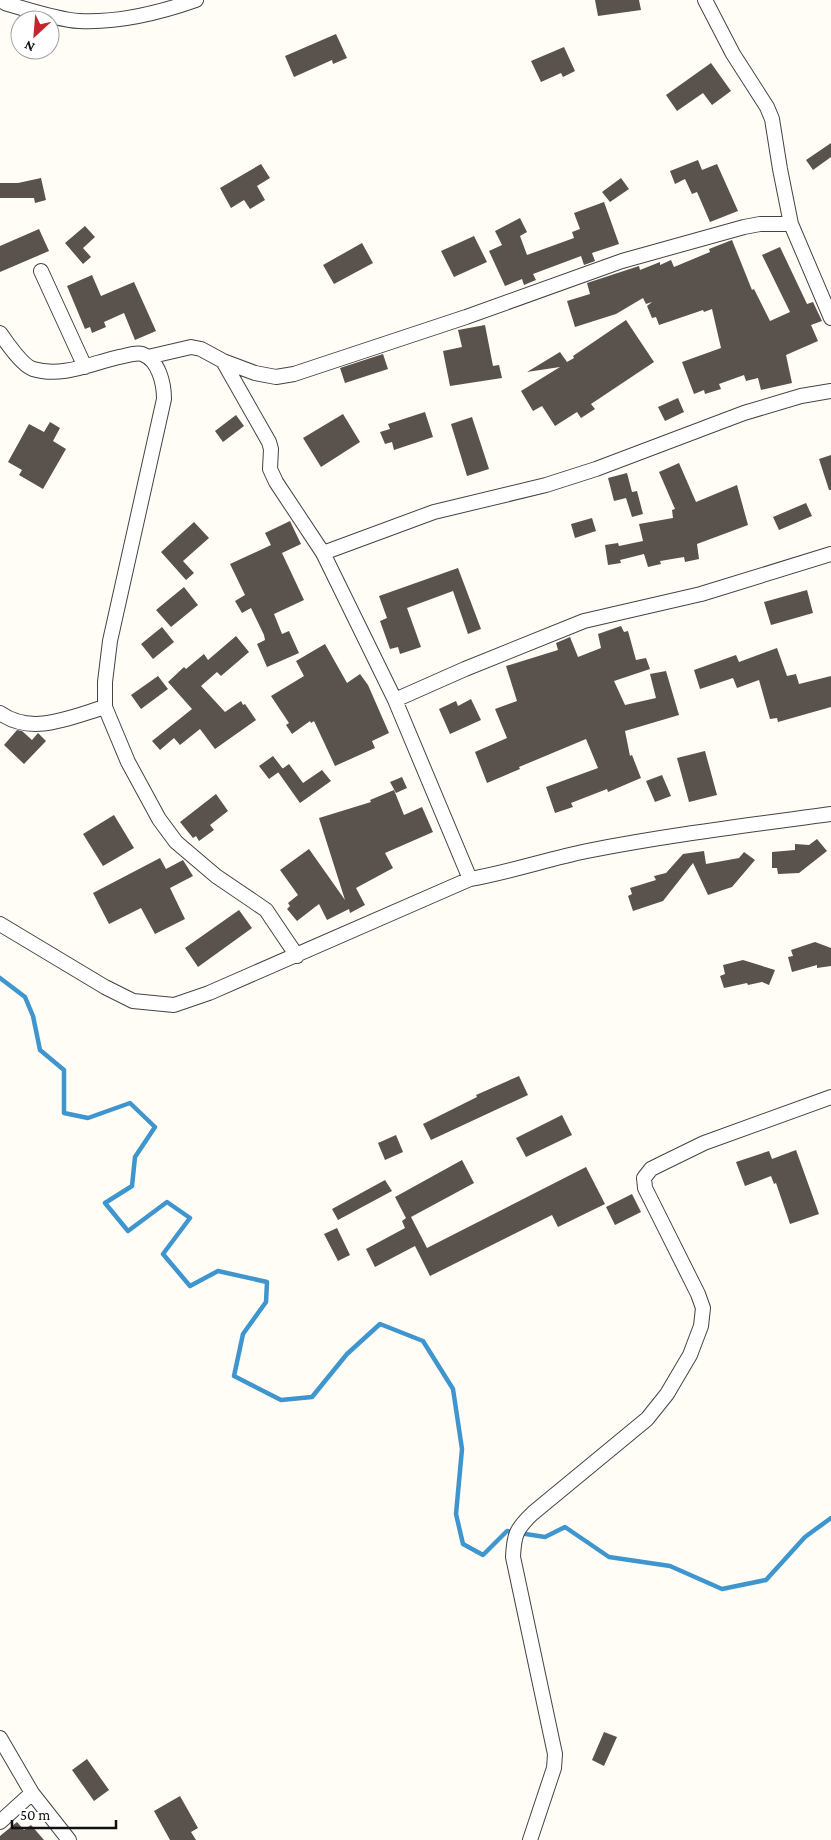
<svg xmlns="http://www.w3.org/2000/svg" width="831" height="1840" font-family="'Crimson Pro',serif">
<rect width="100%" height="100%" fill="#fffdf5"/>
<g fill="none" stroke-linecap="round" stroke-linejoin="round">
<!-- stream -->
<path stroke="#3f96cf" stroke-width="4.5" d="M0,978l25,19 8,19 7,34 24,20v43l24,5 42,-15 25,24 -20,30 -3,29 -27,17 23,28 39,-29 23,16 -27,36 27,32 28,-15 49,11 -1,20 -23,32 -9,42 47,24 31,-3 35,-43 33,-30 43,17 30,48 9,60 -6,65 7,30 20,11 24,-24 38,6 20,-10 44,30 61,9 52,23 44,-9 39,-43 26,-19"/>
</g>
<!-- building -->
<path fill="#5a524d" d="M595,0h44l2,10 -43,6z
M336,34l11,24 -14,6 -1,-4 -38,17 -9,-21z
M564,47l11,24 -12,6 -2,-4 -20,9 -10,-21z
M711,63l20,28 -19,14 -9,-12 -26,18 -11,-16z
M831,143v14l-18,13 -7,-10z
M698,160l4,10 15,-6 21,47 -28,11 -13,-30 -5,2 -7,-15 -10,5 -5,-13z
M261,164l9,14 -13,8 8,14 -15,9 -6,-9 -13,8 -11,-20z
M41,178l5,22 -11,3 -1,-5h-34v-15h18z
M621,178l8,11 -19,13 -8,-10z
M604,202l15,42 -27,9 3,8 -11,4 -3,-9 -48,18 3,6 -12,5 -2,-6 -17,7 -16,-35 13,-6 -7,-14 25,-13 7,14 -7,4 7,19 47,-17 -2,-6 8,-3 -6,-16z
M85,226l10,11 -12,11 8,9 -8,7 -18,-21z
M39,229l10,22 -49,21v-26z
M474,236l13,26 -33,15 -13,-26z
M732,240l20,50 2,-1 16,32 20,-9 -28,-57 18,-8 27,57 6,-2 9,19 -11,4 7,16 -32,14 6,28 -31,7 -3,-12 -12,3 -2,-6 -25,9 2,5 -16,5 -1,-4 -10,4 -12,-32 39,-14 -9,-39 -8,3 -1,-2 -44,15 -3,-8 -4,1 -5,-12 5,-4 -6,2 -3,-6 -27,16 -41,13 -8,-26 23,-7 -3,-11 52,-17 1,4 20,-8v3l11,-5 3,7 36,-15 -1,-3z
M362,243l11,20 -39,21 -11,-19z
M92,275l9,21 33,-14 22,49 -21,9 -11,-27 -20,9 2,5 -14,6 -2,-6 -5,2 -18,-43z
M626,320l28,42 -63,42 4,5 -14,9 -4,-6 -22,14 -13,-20 -9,5 -12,-20 39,-24 -33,5 33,-20 7,10 7,-4 -1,-2z
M485,325l8,41 6,-1 3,13 -52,8 -7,-35 19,-4 -4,-17z
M383,354l5,15 -43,14 -5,-15z
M678,398l6,14 -19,9 -7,-14z
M425,412l8,25 -39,13 -2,-8 -7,2 -5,-12 10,-3 -2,-5z
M343,414l17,28 -39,25 -18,-29z
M236,415l8,11 -21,16 -8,-11z
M472,417l17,52 -22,7 -16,-52z
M50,422l10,6 -7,13 13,8 -23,40 -24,-14 3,-5 -14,-8 21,-38 15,8z
M831,455v35h-2l-10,-31z
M679,463l17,39 41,-17 11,40 -51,19 2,15 -14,3 -1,-5 -24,4 1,3 -13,3 -4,-13 -24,6 1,3 -13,2 -3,-20 13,-2 1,3 24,-5 -4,-17 34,-6 -1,-8 3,-1 -16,-37z
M627,473l5,19 5,-1 6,23 -11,3 -6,-19 -12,3 -6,-23z
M806,503l6,13 -33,14 -6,-13z
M592,518l4,13 -21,7 -4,-14z
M290,521l11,23 -19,9 22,47 -30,14 8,20 7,-3 10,22 -32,14 -10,-23 8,-4 -1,-5 -13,-27 -9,5 -7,-12 10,-6 -15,-31 41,-19 -6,-12z
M194,522l15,16 -26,23 11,12 -8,7 -25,-28z
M458,568l23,61 -13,5 -15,-43 -46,17 14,39 -21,7 -2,-7 -8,2 -10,-28 7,-3 -8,-22z
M184,587l14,18 -27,22 -15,-17z
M807,590l6,23 -42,12 -7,-23z
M621,626l3,6 4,-1 8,29 10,-2 4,11 -36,12 11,24 31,-7 -6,-24 16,-3 13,44 -54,16 5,25 2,-1 9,23 -33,14 -1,-3 -36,14 2,4 -18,6 -9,-26 52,-19 -12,-29 -67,28 1,2 -33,14 -12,-31 32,-14 -12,-29 22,-8 -11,-35 52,-16 -2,-7 14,-6 8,20 23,-9 -3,-14z
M162,627l12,15 -21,17 -12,-15z
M236,636l13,16 -28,24 -4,-4 -16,14 24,26 16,-11 2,4 2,-1 11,16 -41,29 -15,-20 -20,16 -6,-7 -14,12 -8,-9 40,-32 -24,-27 16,-15 2,2 18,-15 4,6z
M325,644l22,39 13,-9 8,11 21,48 -17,8 3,7 -40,18 -21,-45 -3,2 -1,-2 -18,13 -6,-9 3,-2 -18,-27 33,-20 -8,-15z
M777,648l10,28 9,-2 3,10 32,-8v31l-53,15 -1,-4 -7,1 -11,-39 -22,8 -4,-10 -33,11 -6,-19 42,-15 3,7z
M158,676l10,13 -27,20 -10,-14z
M471,699l10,21 -31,14 -11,-25 17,-8 2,5z
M17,730l5,1 10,9 6,-7 8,8 -22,23 -20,-19z
M705,751l12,44 -28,7 -12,-44z
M273,756l10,13 -14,10 -10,-13z
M289,764l14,19 19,-13 9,11 -31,22 -22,-31z
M662,775l9,21 -16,6 -9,-21z
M402,777l5,11 -11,5 -6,-11z
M394,790l10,25 18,-8 11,25 -48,21 8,15 -37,20 9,17 -15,8 -1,-4 -22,11 -8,-16 -22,17 -10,-12 3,-3 -2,-3 10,-8 -18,-25 29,-21 36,51 -26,-82 52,-16 -1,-2z
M216,794l12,17 -18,14 4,5 -15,11 -3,-5 -3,2 -13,-16z
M114,815l20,33 -31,18 -20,-32z
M817,839l10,12 -28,22 -21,1 -1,-6h-5v-16l23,-2v-6l14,1z
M704,851l2,13 33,-6 5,-6 11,8 -23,27 -24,8 -15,-32 -30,38 -30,10 -5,-15 4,-2 -2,-6 26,-8 -2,-4 12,-3 17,-19z
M160,858l6,11 17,-9 10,16 -23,12 15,31 -30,15 -14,-26 -32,16 -16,-31z
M239,910l13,18 -54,39 -13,-19z
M815,942l16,6v18l-14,2v-3l-25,7 -4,-15 5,-1 -2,-6z
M743,960l32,10 -6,15 -7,-3 -14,3 -1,-2 -23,5 -4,-12 5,-2 -2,-9z
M519,1076l9,19 -97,45 -8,-16 54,-27 -1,-2z
M562,1115l10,20 -46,22 -10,-19z
M396,1135l7,17 -18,8 -7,-17z
M796,1150l23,64 -29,10 -14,-41 -2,1 -3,-8 -26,10 -9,-24 33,-11 3,8z
M462,1160l12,23 -63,34 16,31 159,-81 19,37 -47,23 -6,-12 -122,61 -15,-30 -40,21 -9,-18 39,-21 -3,-7 4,-3 -11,-21z
M385,1180l7,11 -54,29 -6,-11z
M632,1194l9,18 -26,13 -9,-18z
M337,1228l13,27 -12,6 -14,-27z
M604,1732l13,5 -13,29 -12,-6z
M87,1759l22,31 -15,11 -22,-31z
M180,1796l18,32 -7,4 5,8h-26l-16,-29z
M17,1822l7,8 7,-5 13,15h-44v-4z"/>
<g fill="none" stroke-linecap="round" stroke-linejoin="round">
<!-- street casing -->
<g stroke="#444" stroke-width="16">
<path id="street" d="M705,0l28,54 34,53 5,12 8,50 11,55 40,94
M5,3c20,6 54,17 74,18 39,2 80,-8 117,-21
M41,271l44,96
M0,333c6,9 23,33 33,36 29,9 59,-6 86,-12 7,-1 16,-5 23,-3 17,6 22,30 22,45l-54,242 -5,41v25l23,55 31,57 17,23 40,34 50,34 31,46
M148,357l43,-10 10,2 22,12 32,12 21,4 18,-3 172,-57 156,-56 122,-34 16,-3h31
M223,361l46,81 2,7 -1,20 6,13 47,71 72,147 75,179
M323,553l111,-41 112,-27 50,-16 148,-56 57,-17 30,-5
M395,700l70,-31 119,-48 117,-27 130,-40
M0,713c32,23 71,4 105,-6
M0,924l105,63 28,14 41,4 35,-12 261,-114c40,-7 78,-20 117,-28 81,-16 163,-26 244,-37
M0,1738l32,55 37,47
M0,1822l32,-29
M530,1840l24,-72 1,-14 -42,-197c1,-22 3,-28 20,-44l114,-94 20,-25 23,-39 11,-29 2,-18 -5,-14 -53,-106 -1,-10 7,-9 10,-5 43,-21 127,-46"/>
</g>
<!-- street -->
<use href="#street" stroke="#fff" stroke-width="14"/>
</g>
<!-- north arrow -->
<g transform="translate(35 35) rotate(206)"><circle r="24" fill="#ffffff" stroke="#a0a0a0"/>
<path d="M0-4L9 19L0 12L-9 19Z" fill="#c4262e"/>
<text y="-8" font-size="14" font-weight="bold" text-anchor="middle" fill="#111111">N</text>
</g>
<!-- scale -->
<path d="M12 1820v8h104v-8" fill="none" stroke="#111111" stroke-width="2.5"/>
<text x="20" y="1820" font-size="15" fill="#111111" stroke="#ffffff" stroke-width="4" paint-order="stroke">50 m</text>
</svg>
